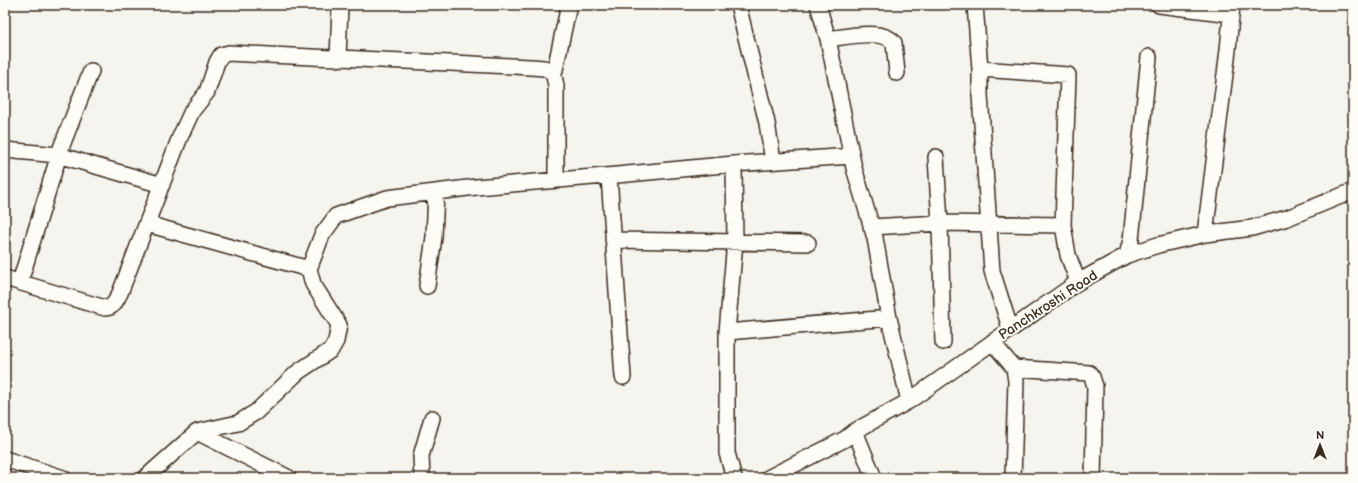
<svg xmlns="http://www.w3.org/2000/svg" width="1358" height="483" font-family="'Balsamiq Sans',sans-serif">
<rect width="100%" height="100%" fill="#f5f4ee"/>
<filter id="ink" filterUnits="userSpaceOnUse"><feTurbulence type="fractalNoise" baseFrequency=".025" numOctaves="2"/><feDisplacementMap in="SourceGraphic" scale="8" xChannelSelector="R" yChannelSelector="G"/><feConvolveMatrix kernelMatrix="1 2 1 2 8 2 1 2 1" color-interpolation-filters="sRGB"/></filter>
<g filter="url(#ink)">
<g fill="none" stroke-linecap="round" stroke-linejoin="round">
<!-- minor casing -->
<g stroke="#3b2a1e" stroke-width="18">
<path id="minor" d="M738,5l29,118 6,38
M818,5l10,34 26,129 21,70 14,80 20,83
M975,5l5,64v26l12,176 18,57
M1159,5l72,9
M828,39c16,-2 56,-11 66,4l3,30
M338,59l2,-53
M980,69l88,6 -5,150 5,30 10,27
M554,74l15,-69
M5,150l53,5 104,30
M936,157l4,66 3,119
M734,164l117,-8
M609,176l14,201
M147,224l162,45
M871,227l69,-4 123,2
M1205,234l23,-184 4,-45
M613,240l195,3
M1127,255l4,-15 18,-183
M5,278l100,30c9,0 11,-8 15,-15l60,-156 12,-26 15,-19 10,-30 4,-7 8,-2c105,6 210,8 315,15 10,3 10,8 12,18v94
M20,282l41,-134 30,-77
M427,286l7,-49 2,-45
M727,332l162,-14
M992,342l22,26 2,13 -3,97
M1014,368l75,5 3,4 3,9 -2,92
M855,431l19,47
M197,432l92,46
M5,459l58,19
M145,478l52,-46 41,-9 18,-11 42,-40 33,-22 5,-9 3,-16 -26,-41 -4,-15 13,-34 14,-19 51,-18 89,-11 141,-12 117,-11 1,78 -8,90v121l7,25
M422,478l-1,-22 11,-38
M768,478l77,-39 10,-8 54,-30 169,-119 49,-27 31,-10 47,-11 47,-6 35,-10 66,-27"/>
</g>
<!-- minor -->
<use href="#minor" stroke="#fdfcf7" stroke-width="15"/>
</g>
</g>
<g text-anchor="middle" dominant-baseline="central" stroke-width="4" stroke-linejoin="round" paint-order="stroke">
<!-- street labels -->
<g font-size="14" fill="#3b2a1e" stroke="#fdfcf7">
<text transform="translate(1048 305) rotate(-33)">Panchkroshi Road</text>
</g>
</g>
<!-- margin -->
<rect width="1358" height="483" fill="none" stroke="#fdfcf7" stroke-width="20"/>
<rect x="10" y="10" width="1338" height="463" fill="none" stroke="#3b2a1e" stroke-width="1.5" filter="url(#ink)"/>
<!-- north arrow -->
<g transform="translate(1320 445)" stroke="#fdfcf7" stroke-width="3" paint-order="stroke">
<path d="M0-3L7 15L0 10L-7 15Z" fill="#3b2a1e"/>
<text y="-6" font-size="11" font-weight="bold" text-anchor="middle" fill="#3b2a1e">N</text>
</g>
</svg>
